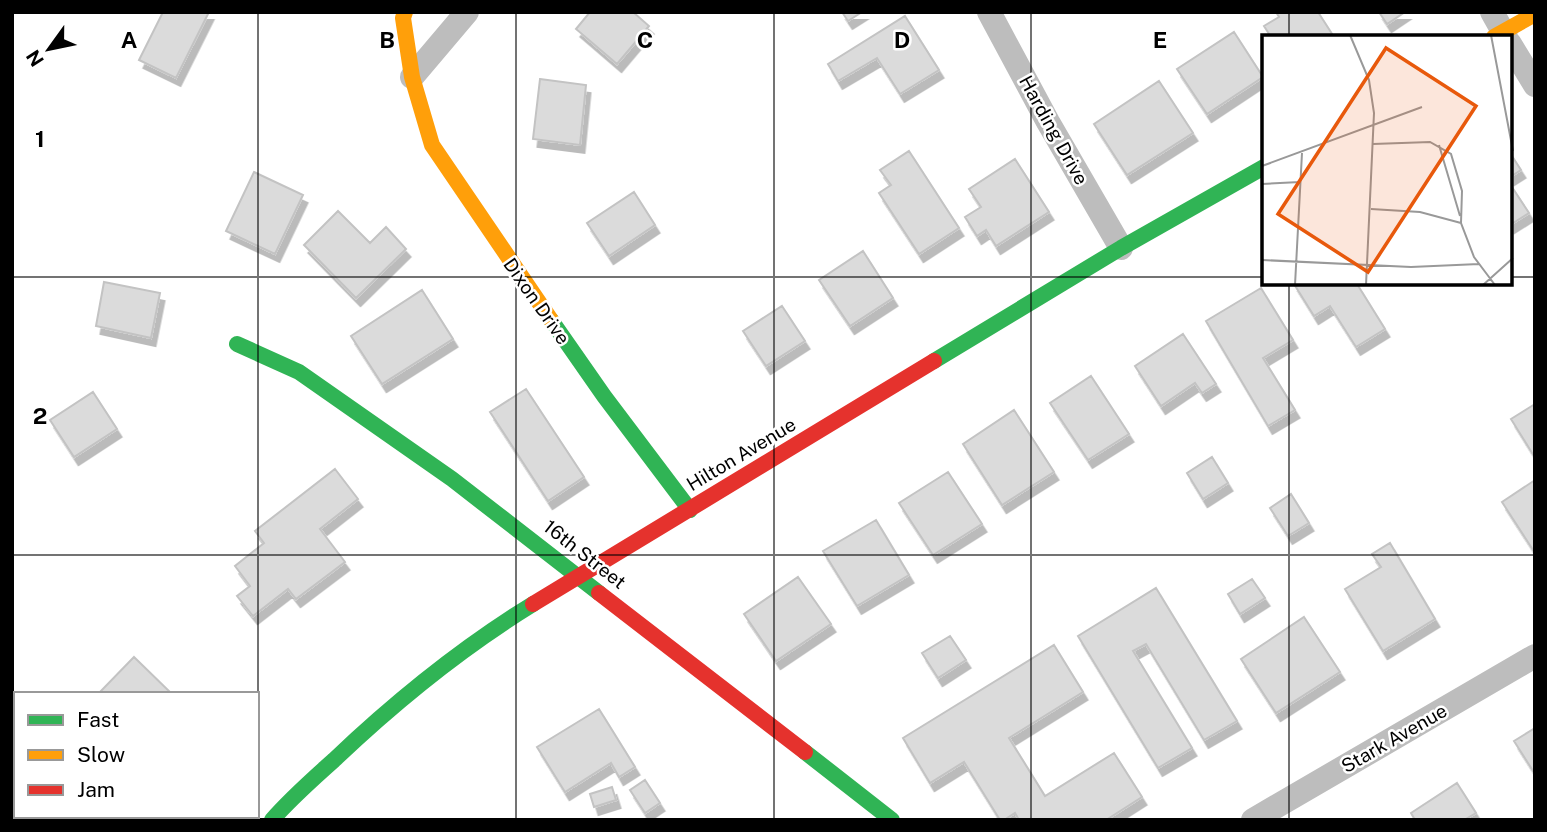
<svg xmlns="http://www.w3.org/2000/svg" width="1547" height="832" font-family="'Public Sans',sans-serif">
<defs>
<filter id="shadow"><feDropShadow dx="4.5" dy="8" stdDeviation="0" flood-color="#0004"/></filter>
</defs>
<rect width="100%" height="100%" fill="#fff"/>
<!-- building -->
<path fill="#dbdbdb" stroke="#c3c3c3" stroke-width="2" filter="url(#shadow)" d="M163,12h46l-33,66 -37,-18z
M590,12h43l16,14 -32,38 -41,-35z
M842,12h20l-14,9z
M1276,12h42l16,25h-63l-7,-11 15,-9z
M1379,12h26l-18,12z
M905,16l34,54 -39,24 -23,-36 -39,23 -10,-17z
M1234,32l29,45 -56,37 -30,-45z
M540,79l46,6 -6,60 -47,-6z
M1159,81l34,52 -66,42 -33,-51z
M909,151l50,77 -40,26 -40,-61 12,-8 -11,-15z
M1510,153l11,17 -11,7z
M1015,159l34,53 -53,34 -10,-16 -9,6 -12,-19 16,-10 -12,-18z
M254,172l49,23 -28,59 -49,-23z
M1510,184l19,29 -19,12z
M634,192l21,33 -46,31 -22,-33z
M338,211l32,32 16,-16 20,22 -50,49 -52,-53z
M863,251l30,47 -43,28 -31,-46z
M104,282l56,11 -9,45 -55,-12z
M1294,284h63l28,45 -29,18 -26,-41 -16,10z
M1261,288l32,52 -30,18 32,52 -27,16 -62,-105z
M422,290l31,49 -71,45 -31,-48z
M782,306l23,35 -39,25 -23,-35z
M1183,334l33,50 -14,9 -7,-10 -34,23 -26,-40z
M1091,376l38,58 -41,26 -38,-57z
M526,389l58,88 -36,24 -58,-89z
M93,392l24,37 -43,28 -24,-37z
M1535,404v51l-1,1 -23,-37z
M1014,410l40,62 -52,33 -39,-61z
M1212,457l16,26 -25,16 -16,-26z
M335,469l23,30 -38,30 25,33 -49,37 -8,-10 -35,27 -16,-20 13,-10 -15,-20 29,-23 -9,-12z
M948,472l34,52 -49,31 -34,-52z
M1535,480v73l-33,-51z
M1291,494l18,29 -21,13 -18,-28z
M876,520l33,55 -52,31 -34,-55z
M1390,543l45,76 -52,32 -38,-62 36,-22 -9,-13z
M798,577l33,47 -55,37 -32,-47z
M1252,579l13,19 -25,16 -12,-20z
M1156,588l81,133 -33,19 -58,-96 -13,7 59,97 -34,20 -80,-132z
M1304,617l36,55 -64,41 -35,-54z
M950,636l16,24 -28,18 -16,-25z
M1054,645l29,47 -74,46 36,58 69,-43 28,44 -36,23h-87l-4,-7 -11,7h-4l-36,-58 -34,21 -27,-45z
M134,657l38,37h-74z
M599,709l36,58 -16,10 -8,-14 -46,29 -28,-45z
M1535,728v46l-21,-33z
M645,780l15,23 -15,10 -15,-23z
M1457,783l19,30 -12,7h-49l-4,-7z
M612,787l4,13 -22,7 -4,-13z"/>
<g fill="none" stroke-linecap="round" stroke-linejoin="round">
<!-- street -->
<path stroke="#bdbdbd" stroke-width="24" d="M989,12l59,110 73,126
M1492,12l14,25
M1510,44l25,41
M412,77l55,-65
M1253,820l282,-164"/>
<!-- fast -->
<path stroke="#30b455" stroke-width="16" d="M551,320l53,76 86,114
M237,344l62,28 153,107 147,114
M934,361l187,-113 143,-81
M805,752l87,68
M272,820c19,-22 41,-41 62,-60 62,-59 126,-111 199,-156"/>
<!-- slow -->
<path stroke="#ff9f0a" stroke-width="16" d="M405,12l-2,6 9,59 20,68 119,175
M1494,37l41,-23"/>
<!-- jam -->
<path stroke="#e5322d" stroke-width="16" d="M599,593l206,159
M533,604l401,-243"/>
</g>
<!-- grid -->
<path fill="none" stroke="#000" stroke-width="2" stroke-opacity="0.55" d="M258,12v808M516,12v808M774,12v808M1031,12v808M1289,12v25M12,277h1252M1510,277h25M1289,284v536M12,555h1523"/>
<g text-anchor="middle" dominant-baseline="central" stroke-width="5" stroke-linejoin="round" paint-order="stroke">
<!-- street labels -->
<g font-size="19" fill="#000" stroke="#fff">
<text transform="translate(1054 130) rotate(61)">Harding Drive</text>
<text transform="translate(537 301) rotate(55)">Dixon Drive</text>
<text transform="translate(741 454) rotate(-31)">Hilton Avenue</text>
<text transform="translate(585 554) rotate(38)">16th Street</text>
<text transform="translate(1394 738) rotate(-30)">Stark Avenue</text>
</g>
</g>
<!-- overview -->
<g transform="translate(1262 35)">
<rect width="250" height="250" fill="#fff"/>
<path fill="none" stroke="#999" stroke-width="2" d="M88,0l19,45 5,33 -8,172M229,0l22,116M111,109l57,-2 21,12 11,37 -1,32 13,34 21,28M177,110l21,71M0,131l160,-59M0,149l38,-2M109,174l49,3 41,11M0,225l149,7 68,-3M33,250l7,-132M221,250l30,-27"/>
<path fill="#e8590c" fill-opacity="0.15" stroke="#e8590c" stroke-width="3.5" d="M124,13l90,58 -108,166 -90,-58z"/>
<rect width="250" height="250" fill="none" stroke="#000" stroke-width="3.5"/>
</g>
<g font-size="23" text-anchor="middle" font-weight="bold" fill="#000" stroke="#fff" stroke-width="5" stroke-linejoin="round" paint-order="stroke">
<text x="129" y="48">A</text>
<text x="387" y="48">B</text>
<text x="645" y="48">C</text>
<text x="902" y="48">D</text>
<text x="1160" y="48">E</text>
<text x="40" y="147">1</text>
<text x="40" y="424">2</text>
</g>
<!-- border -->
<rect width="1547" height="832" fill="none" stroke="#000000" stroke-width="28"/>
<!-- legend -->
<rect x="14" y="692" width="245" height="126" fill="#ffffff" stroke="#999999" stroke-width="2"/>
<rect x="28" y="715" width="35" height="10" fill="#30b455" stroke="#999999" stroke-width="2"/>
<text x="77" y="727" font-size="21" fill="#000000">Fast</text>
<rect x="28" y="750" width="35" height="10" fill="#ff9f0a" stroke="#999999" stroke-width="2"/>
<text x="77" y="762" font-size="21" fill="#000000">Slow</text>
<rect x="28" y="785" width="35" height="10" fill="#e5322d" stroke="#999999" stroke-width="2"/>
<text x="77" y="797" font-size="21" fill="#000000">Jam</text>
<!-- north arrow -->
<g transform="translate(49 49) rotate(237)" stroke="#ffffff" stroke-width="5" paint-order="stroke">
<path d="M0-5L12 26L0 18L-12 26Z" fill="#000000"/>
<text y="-10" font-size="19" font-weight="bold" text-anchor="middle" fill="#000000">N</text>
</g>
</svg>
